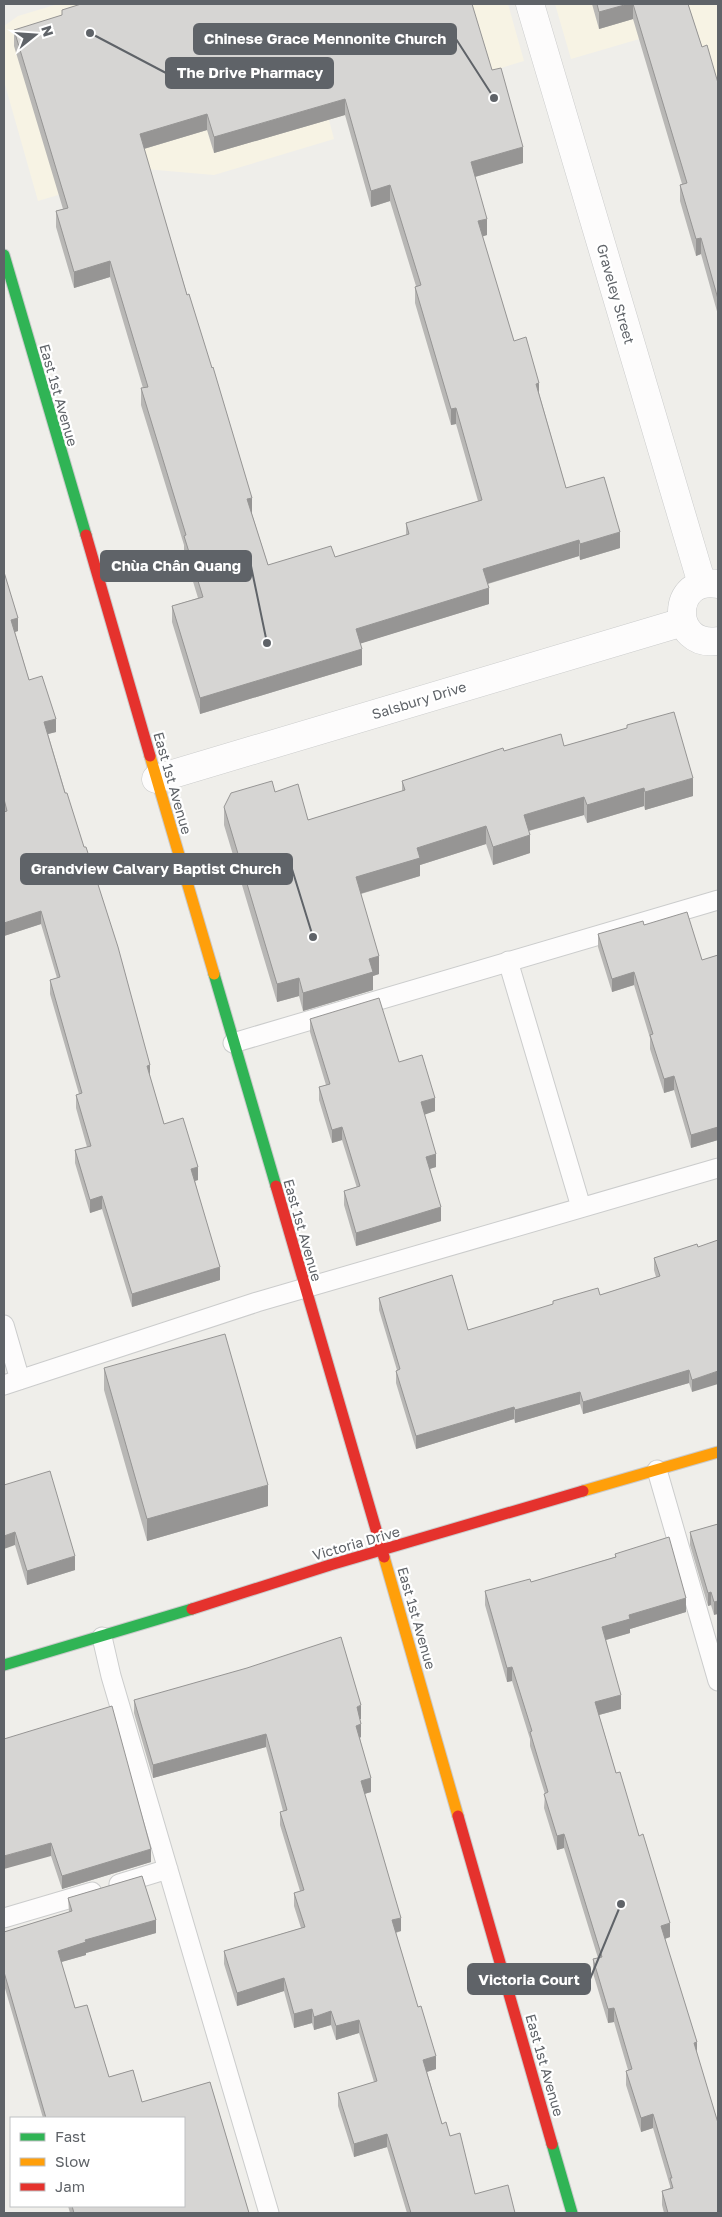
<svg xmlns="http://www.w3.org/2000/svg" width="722" height="2217" font-family="'Golos Text',sans-serif">
<style>
.commercial{fill:#f7f3e4}
.lines{fill:none;stroke-linecap:round;stroke-linejoin:round}
.lane-casing{stroke:#cbcccc;stroke-width:21}
.street-casing{stroke:#cbcccc;stroke-width:29}
.fast-casing{stroke:#cacacb;stroke-width:13}
.slow-casing{stroke:#cacacb;stroke-width:13}
.jam-casing{stroke:#cacacb;stroke-width:13}
.lane{stroke:#fdfcfc;stroke-width:19}
.street{stroke:#fdfcfc;stroke-width:28}
.fast{stroke:#30b455;stroke-width:11}
.slow{stroke:#ff9f0a;stroke-width:11}
.jam{stroke:#e5322d;stroke-width:11}
.wall{fill:#b8b7b5;fill-rule:evenodd}
.shaded-wall{fill:#969594}
.building{fill:#d6d5d3;stroke:#969594;fill-rule:evenodd}
.labels{text-anchor:middle;dominant-baseline:central;stroke-width:4.5;stroke-linejoin:round;paint-order:stroke}
.street-label{font-size:14px;fill:#5f6368;stroke:#fff}
.leader{fill:none;stroke:#5f6368;stroke-width:2}
.callout-dot{fill:#5f6368;stroke:#fff;stroke-width:2}
.callout{fill:#5f6368;stroke:#5f6368;stroke-width:2}
.callout-label{font-size:15px;text-anchor:middle;font-weight:bold;fill:#fff}
</style>
<rect width="100%" height="100%" fill="#efeeea"/>
<!-- commercial -->
<path class="commercial" d="M58,4H508L524,61L329,120L334,139L214,175L145,169L38,201L4,81V26L18,16Z
M555,4H718V100L694,23L571,59Z"/>
<g class="lines">
<defs>
<path id="lane" d="M508,961L581,1207
M233,1043L718,900
M4,1325L20,1380
M4,1385L257,1302L718,1168
M657,1470L718,1681
M102,1637L111,1676L269,2213
M119,1884L168,1869
M4,1918L92,1892"/>
<path id="street" d="M530,4L702,584
M718,584C671,575 669,648 718,641
M156,779L683,622"/>
<path id="fast" d="M4,255L86,535
M214,974L276,1186
M4,1665L192,1609
M552,2144L572,2213"/>
<path id="slow" d="M150,756L214,974
M583,1491L718,1452
M384,1557L458,1816"/>
<path id="jam" d="M86,535L150,756
M276,1186L384,1557
M192,1609L330,1565L583,1491
M458,1816L552,2144"/>
</defs>
<!-- lane casing -->
<use href="#lane" class="lane-casing"/>
<!-- street casing -->
<use href="#street" class="street-casing"/>
<!-- fast casing -->
<use href="#fast" class="fast-casing"/>
<!-- slow casing -->
<use href="#slow" class="slow-casing"/>
<!-- jam casing -->
<use href="#jam" class="jam-casing"/>
<!-- lane -->
<use href="#lane" class="lane"/>
<!-- street -->
<use href="#street" class="street"/>
<!-- fast -->
<use href="#fast" class="fast"/>
<!-- slow -->
<use href="#slow" class="slow"/>
<!-- jam -->
<use href="#jam" class="jam"/>
</g>
<!-- wall -->
<path class="wall" d="M592,4H688L702,47L718,83V315L701,254L696,256L680,201V185L682,184L633,19L599,29Z
M14,30L492,70L523,163L475,177L487,235L482,236L514,341L539,393L566,488L620,548L580,560L579,556L488,584L489,604L361,643L362,665L200,714L172,622V606L198,598L184,552V545L141,405V388H143L110,277L74,288L56,227V211L63,209L14,46ZM345,115L371,207L390,201L416,286L415,287V303L451,425L456,424L478,501L406,523V535L335,557L268,565L252,514L144,149L207,130L214,153Z
M4,572L18,631L15,632L29,680L56,732L48,734L164,1124L198,1180L195,1181L220,1280L132,1307L102,1209L90,1213L75,1163V1150L87,1147L76,1108V1095L79,1094L50,994V980L57,978L41,924L4,936Z
M627,725L693,796L645,810L644,806L587,823L584,815L529,831L530,853L493,865L486,844L420,865V876L361,894L379,974L373,976V990L303,1011L299,996L277,1002L224,825V807L275,792L308,820L402,791V781L504,751L564,746L627,728Z
M644,925L702,960L718,955V1140L691,1148L674,1090L664,1093L650,1049V1038L634,985L612,992L598,947V934Z
M310,1019L399,1062L435,1111L424,1114L436,1167L430,1169L441,1221L356,1246L344,1205V1191L357,1188L342,1140L332,1143L319,1100V1087L326,1085L310,1032Z
M697,1244L692,1392L689,1383L583,1414L580,1404L515,1423L514,1419L416,1449L396,1383V1371L397,1370L379,1310V1298L468,1330L553,1305V1301L600,1295L656,1277L654,1270V1258Z
M104,1368L268,1506L147,1541L104,1390Z
M4,1485L75,1570L27,1585L15,1545Z
M718,1524L714,1615L711,1605L708,1606L690,1545V1532Z
M615,1554L686,1612L630,1629V1633L606,1640L621,1709L599,1715L616,1773L639,1836L670,1937L665,1939L697,2055L718,2213H664L662,2205V2191L670,2188V2186L653,2128L641,2132L626,2085V2071L628,2070L614,2022L608,2023L593,1973V1959L598,1958L564,1848L557,1850L544,1808L545,1794L530,1746V1739L512,1681L507,1682L485,1605V1591L531,1582L615,1557Z
M134,1700L361,1719H360L361,1737L360,1738L371,1792L364,1794L401,1931L396,1933L436,2069L427,2072L442,2124L450,2136L475,2194L515,2213H407L387,2147L354,2157L338,2106V2093L374,2082L359,2033L336,2040L331,2025L314,2030L312,2023L294,2028L284,1991L237,2006L224,1964V1951L301,1928L294,1906V1893L300,1891L280,1825V1812L283,1811L266,1747L153,1778L134,1713Z
M4,1739L151,1862L62,1889L51,1856Z
M142,1876L156,1920V1933L86,1953V1955L61,1962L75,2008L87,2005L109,2077L133,2070L142,2102L210,2082L249,2213H70L68,2206H184V2118H43L4,1985V1932L69,1912L68,1898Z"/>
<!-- shaded-wall -->
<path class="shaded-wall" d="M628,4H633V19L599,29V12Z
M345,99V115L214,153V137Z
M207,114V130L140,150V134Z
M523,147V163L471,178V162Z
M390,185V201L371,207V191Z
M487,219V235L478,238V221Z
M701,238V254L696,256V239Z
M110,261V277L74,288V272Z
M539,383V399L536,384Z
M456,408V424L451,425V409Z
M252,498V514L247,515V499Z
M620,532V548L580,560V544Z
M579,540V556L483,585V569Z
M489,588V604L356,645V629Z
M18,618V631L11,633V620Z
M362,649V665L200,714V698Z
M56,719V732L44,735V722Z
M693,778V796L645,810V792Z
M644,788V806L587,823V805Z
M584,797V815L524,832V815Z
M486,826V844L420,865V876L356,895V877L417,848Z
M530,835V853L493,865V847Z
M41,911V924L4,936V923Z
M379,956V974L373,976V990L303,1011V993L369,959Z
M634,972V985L612,992V979Z
M299,978V996L277,1002V984Z
M150,1065V1078L147,1066Z
M674,1076V1090L664,1093V1079Z
M435,1098V1111L421,1116V1102Z
M342,1127V1140L332,1143V1130Z
M718,1127V1140L691,1148V1135Z
M436,1154V1167L426,1170V1157Z
M198,1167V1180L191,1182V1169Z
M102,1196V1209L90,1213V1200Z
M441,1207V1221L356,1246V1233Z
M220,1267V1280L132,1307V1294Z
M689,1370V1383L583,1414V1402Z
M718,1371V1384L692,1392V1380Z
M580,1392V1404L515,1423V1410Z
M514,1407V1419L416,1449V1436Z
M268,1485V1506L147,1541V1519Z
M15,1532V1545L4,1549V1536Z
M75,1556V1570L27,1585V1571Z
M711,1592V1605L708,1606V1593Z
M686,1598V1612L630,1629V1633L602,1641V1627L629,1615Z
M718,1601V1614L714,1615V1602Z
M512,1667V1681L507,1682V1668Z
M621,1695V1709L595,1716V1702Z
M361,1705V1719L357,1720V1707Z
M361,1724V1737L356,1739V1726Z
M266,1734V1747L153,1778V1765Z
M371,1778V1792L361,1795V1781Z
M564,1834V1848L557,1850V1836Z
M51,1843V1856L4,1869V1856Z
M151,1849V1862L62,1889V1876Z
M401,1918V1931L392,1933V1920Z
M156,1920V1933L86,1953V1955L58,1963V1951L85,1940Z
M670,1923V1937L661,1940V1926Z
M284,1978V1991L237,2006V1993Z
M614,2008V2022L608,2023V2009Z
M312,2009V2023L294,2028V2014Z
M331,2011V2025L314,2030V2017Z
M359,2020V2033L336,2040V2026Z
M697,2042V2056L694,2043Z
M436,2056V2069L423,2073V2060Z
M653,2114V2128L641,2132V2118Z
M387,2134V2147L354,2157V2144Z"/>
<!-- building -->
<path class="building" d="M81,4H472L492,70L501,68L523,147L471,162L487,219L478,221L514,341L526,337L539,383L536,384L566,488L604,477L620,532L580,544L579,540L483,569L489,588L356,629L362,649L200,698L172,606L203,597L184,536L186,535L141,388L148,387L110,261L74,272L56,211L68,208L14,30L62,15V10ZM345,99L371,191L390,185L421,285L415,287L451,409L456,408L482,500L406,523L409,534L335,557L331,546L268,565L247,499L252,498L213,367L212,368L189,294L187,295L140,134L207,114L214,137Z
M597,4H628L599,12Z
M633,4H688L702,47L707,45L718,83V299L701,238L696,239L680,185L687,183Z
M4,572L18,618L11,620L29,680L42,676L56,719L44,722L65,793H67L84,847H86L118,947L150,1065L147,1066L164,1124L183,1118L198,1167L191,1169L220,1267L132,1294L102,1196L90,1200L75,1150L91,1146L76,1095L82,1093L50,980L60,977L41,911L4,923V812L7,811L4,799Z
M674,712L693,778L645,792L644,788L587,805L584,797L524,815L530,835L493,847L486,826L417,848L420,858L356,877L379,956L369,959L373,972L303,993L299,978L277,984L224,807L231,793L272,781L275,792L298,784L308,820L405,790L402,781L503,748L504,751L561,734L564,746L627,728V725Z
M687,912L702,960L718,955V1127L691,1135L674,1076L664,1079L650,1035L653,1034L634,972L612,979L598,934L643,921L644,925Z
M379,998L399,1062L422,1055L435,1098L421,1102L436,1154L426,1157L441,1207L356,1233L344,1191L360,1186L342,1127L332,1130L319,1087L330,1084L310,1019Z
M718,1240V1371L692,1380L689,1370L583,1402L580,1392L515,1410L514,1407L416,1436L396,1371L400,1369L379,1298L452,1275L468,1330L553,1304V1301L598,1288L600,1295L660,1276L654,1258L697,1244L698,1247Z
M225,1334L268,1485L147,1519L104,1368Z
M50,1471L75,1556L27,1571L15,1532L4,1536V1485Z
M718,1524V1601L714,1602L711,1592L708,1593L690,1532Z
M669,1537L686,1598L629,1615L630,1619L602,1627L621,1695L595,1702L616,1773L620,1772L639,1836L643,1834L670,1923L661,1926L697,2042L694,2043L718,2123V2213H668L662,2191L673,2188L670,2178H672L653,2114L641,2118L626,2071L632,2069L614,2008L608,2009L593,1959L602,1957L564,1834L557,1836L544,1794L548,1792L530,1732L532,1731L512,1667L507,1668L485,1591L530,1579L531,1582L616,1557L615,1554Z
M341,1637L361,1705L357,1707L361,1724L356,1726L371,1778L361,1781L401,1918L392,1920L418,2007L421,2006L436,2056L423,2060L442,2124L446,2122L450,2136L460,2133L475,2194L508,2185L515,2213H411L387,2134L354,2144L338,2093L377,2081L359,2020L336,2026L331,2011L314,2017L312,2009L294,2014L284,1978L237,1993L224,1951L305,1927L294,1893L304,1890L280,1812L287,1810L266,1734L153,1765L134,1700L247,1668Z
M112,1706L151,1849L62,1876L51,1843L4,1856V1739Z
M142,1876L156,1920L85,1940L86,1942L58,1951L75,2008L87,2005L109,2077L133,2070L142,2102L210,2082L249,2213H74L72,2206H184V2118H46L4,1972V1932L72,1911L68,1898Z"/>
<g class="labels">
<!-- street labels -->
<g class="street-label">
<text transform="translate(616 294) rotate(74)">Graveley Street</text>
<text transform="translate(59 395) rotate(74)">East 1st Avenue</text>
<text transform="translate(419 700) rotate(-17)">Salsbury Drive</text>
<text transform="translate(173 783) rotate(74)">East 1st Avenue</text>
<text transform="translate(303 1230) rotate(74)">East 1st Avenue</text>
<text transform="translate(356 1543) rotate(-16)">Victoria Drive</text>
<text transform="translate(417 1618) rotate(74)">East 1st Avenue</text>
<text transform="translate(545 2065) rotate(74)">East 1st Avenue</text>
</g>
</g>
<!-- callouts -->
<path class="leader" d="M494 98L456 39M90 33L166 73M267 643L251 566M313 937L292 869M621 1904L590 1979"/>
<g class="callout-dot">
<circle cx="494" cy="98" r="5"/>
<circle cx="90" cy="33" r="5"/>
<circle cx="267" cy="643" r="5"/>
<circle cx="313" cy="937" r="5"/>
<circle cx="621" cy="1904" r="5"/>
</g>
<g class="callout">
<rect x="194" y="24" width="262" height="30" rx="5"/>
<rect x="166" y="58" width="167" height="30" rx="5"/>
<rect x="101" y="551" width="150" height="30" rx="5"/>
<rect x="21" y="854" width="271" height="30" rx="5"/>
<rect x="468" y="1964" width="122" height="30" rx="5"/>
</g>
<g class="callout-label">
<text x="325" y="44">Chinese Grace Mennonite Church</text>
<text x="250" y="78">The Drive Pharmacy</text>
<text x="176" y="571">Chùa Chân Quang</text>
<text x="156" y="874">Grandview Calvary Baptist Church</text>
<text x="529" y="1985">Victoria Court</text>
</g>
<!-- border -->
<rect width="722" height="2217" fill="none" stroke="#5f6368" stroke-width="10"/>
<!-- legend -->
<rect x="10" y="2117" width="175" height="90" fill="#ffffff" stroke="#bfc1c3"/>
<rect x="20" y="2133" width="25" height="8" fill="#30b455" stroke="#bfc1c3"/>
<text x="55" y="2142" font-size="15" fill="#5f6368">Fast</text>
<rect x="20" y="2158" width="25" height="8" fill="#ff9f0a" stroke="#bfc1c3"/>
<text x="55" y="2167" font-size="15" fill="#5f6368">Slow</text>
<rect x="20" y="2183" width="25" height="8" fill="#e5322d" stroke="#bfc1c3"/>
<text x="55" y="2192" font-size="15" fill="#5f6368">Jam</text>
<!-- north arrow -->
<g transform="translate(35 35) rotate(73)" stroke="#ffffff" stroke-width="4" paint-order="stroke">
<path d="M0-4L9 19L0 12L-9 19Z" fill="#5f6368"/>
<text y="-8" font-size="14" font-weight="bold" text-anchor="middle" fill="#5f6368">N</text>
</g>
</svg>
